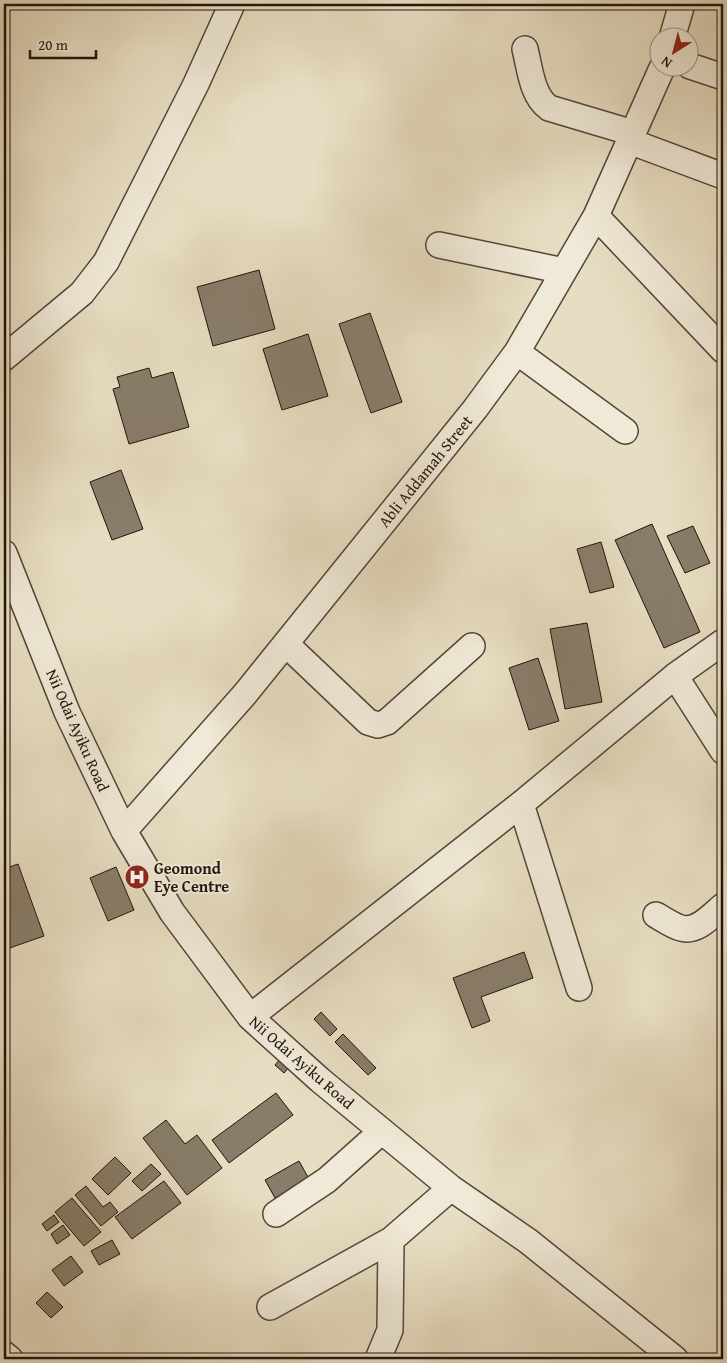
<svg xmlns="http://www.w3.org/2000/svg" width="727" height="1363" font-family="'Gentium Book Plus',serif">
<style>
.building{fill:#887d6a;stroke:#21140b}
.lines{fill:none;stroke-linecap:round;stroke-linejoin:round}
.minor-casing{stroke:#524639;stroke-width:28}
.minor{stroke:#efe9d7;stroke-width:25}
.labels{text-anchor:middle;dominant-baseline:central;stroke-width:4;stroke-linejoin:round;paint-order:stroke}
.street-label{font-size:16px;fill:#21140b;stroke:#efe9d7}
.poi-label{font-size:16px;font-weight:bold;fill:#21140b;stroke:#efe9d7;text-anchor:start}
</style>
<rect width="100%" height="100%" fill="#e7ddc2"/>
<filter id="stains"><feTurbulence type="fractalNoise" baseFrequency=".004" numOctaves="4"/><feColorMatrix values="0 0 0 0 .2 0 0 0 0 .09 0 0 0 0 .02 0 0 0 .5 -.17"/></filter>
<radialGradient id="worn" r=".72"><stop offset=".6" stop-color="#630" stop-opacity="0"/><stop offset="1" stop-color="#630" stop-opacity=".3"/></radialGradient>
<!-- building -->
<path class="building" d="M259,270L275,329L213,346L197,287Z
M370,313L402,402L371,413L339,324Z
M308,334L328,396L282,410L263,349Z
M149,368L152,378L173,372L189,427L129,444L113,389L120,387L117,377Z
M121,470L143,529L112,540L90,482Z
M652,524L700,632L664,648L615,540Z
M693,526L710,563L685,573L667,536Z
M601,542L614,587L590,593L577,549Z
M587,623L602,702L565,709L550,629Z
M538,658L559,721L529,730L509,668Z
M18,864L44,936L4,950V869Z
M116,867L134,910L108,921L90,878Z
M524,952L533,978L481,997L490,1021L472,1028L453,978Z
M321,1012L337,1029L330,1036L314,1019Z
M343,1034L376,1068L368,1075L335,1042Z
M281,1058L290,1066L284,1073L275,1065Z
M276,1093L293,1115L229,1163L212,1140Z
M166,1120L185,1144L197,1135L222,1168L187,1195L143,1138Z
M115,1157L131,1173L108,1195L92,1179Z
M299,1161L309,1179L275,1198L265,1180Z
M151,1164L161,1174L142,1191L132,1181Z
M164,1181L181,1203L132,1239L115,1217Z
M86,1186L103,1207L110,1202L118,1212L101,1226L75,1195Z
M72,1198L101,1232L84,1246L55,1212Z
M54,1215L59,1222L47,1231L42,1224Z
M63,1225L70,1235L57,1244L51,1234Z
M112,1240L120,1254L99,1265L91,1251Z
M71,1256L83,1272L64,1286L52,1270Z
M47,1292L63,1307L51,1318L36,1303Z"/>
<g class="lines">
<defs>
<path id="minor" d="M672,38L682,4
M525,49C530,69 532,96 549,108L633,133
M690,66L723,77
M629,141L723,176
M596,216L723,350
M439,245L564,271
M517,352L625,431
M4,358L82,293L106,262L196,84L232,4
M4,553L67,712L124,831L172,912L250,1017L320,1080L451,1188L528,1241L675,1359
M286,644L368,722L378,725L387,722L472,646
M675,676L723,751
M521,804L579,988
M124,831L245,694L475,409L517,352L596,216L662,68
M656,915C663,919 673,926 681,928C697,933 712,915 723,906
M250,1017L521,804L675,676L723,642
M276,1214L327,1180L382,1131
M270,1307L391,1240L451,1188
M4,1354L10,1359
M378,1359L390,1330L391,1240"/>
</defs>
<!-- minor casing -->
<use href="#minor" class="minor-casing"/>
<!-- minor -->
<use href="#minor" class="minor"/>
</g>
<!-- icons -->
<defs>
<symbol id="hospital-disc" viewBox="-11 -11 22 22"><circle r="9.5" fill="#8f2418" stroke="#efe9d7"/><path d="M-5-5h3v3.5h4V-5h3V5h-3V1.5h-4V5h-3Z" fill="#fff"/></symbol>
</defs>
<g fill-rule="evenodd">
<use href="#hospital-disc" x="123" y="863" width="28" height="28"/>
</g>
<g class="labels">
<!-- street labels -->
<g class="street-label">
<text transform="translate(425 471) rotate(-51)">Abli Addamah Street</text>
<text transform="translate(78 730) rotate(66)">Nii Odai Ayiku Road</text>
<text transform="translate(302 1062) rotate(41)">Nii Odai Ayiku Road</text>
</g>
<!-- poi labels -->
<g class="poi-label">
<text x="154" y="868">Geomond<tspan x="154" dy="18">Eye Centre</tspan></text>
</g>
</g>
<!-- margin -->
<rect width="727" height="1363" fill="none" stroke="#e7ddc2" stroke-width="20"/>
<rect x="5" y="5" width="717" height="1353" fill="none" stroke="#21140b" stroke-width="2.5"/>
<rect x="10" y="10" width="707" height="1343" fill="none" stroke="#21140b"/>
<!-- north arrow -->
<g transform="translate(674 52) rotate(216)"><circle r="24" fill="#efe9d7" stroke="#9d9485"/>
<path d="M0-4L9 19L0 12L-9 19Z" fill="#8f2418"/>
<text y="-8" font-size="14" font-weight="bold" text-anchor="middle" fill="#21140b">N</text>
</g>
<!-- scale -->
<path d="M30 50v8h66v-8" fill="none" stroke="#21140b" stroke-width="2.5"/>
<text x="38" y="50" font-size="15" fill="#21140b" stroke="#efe9d7" stroke-width="4" paint-order="stroke">20 m</text>
<rect width="100%" height="100%" filter="url(#stains)"/>
<rect width="100%" height="100%" fill="url(#worn)"/>
</svg>
